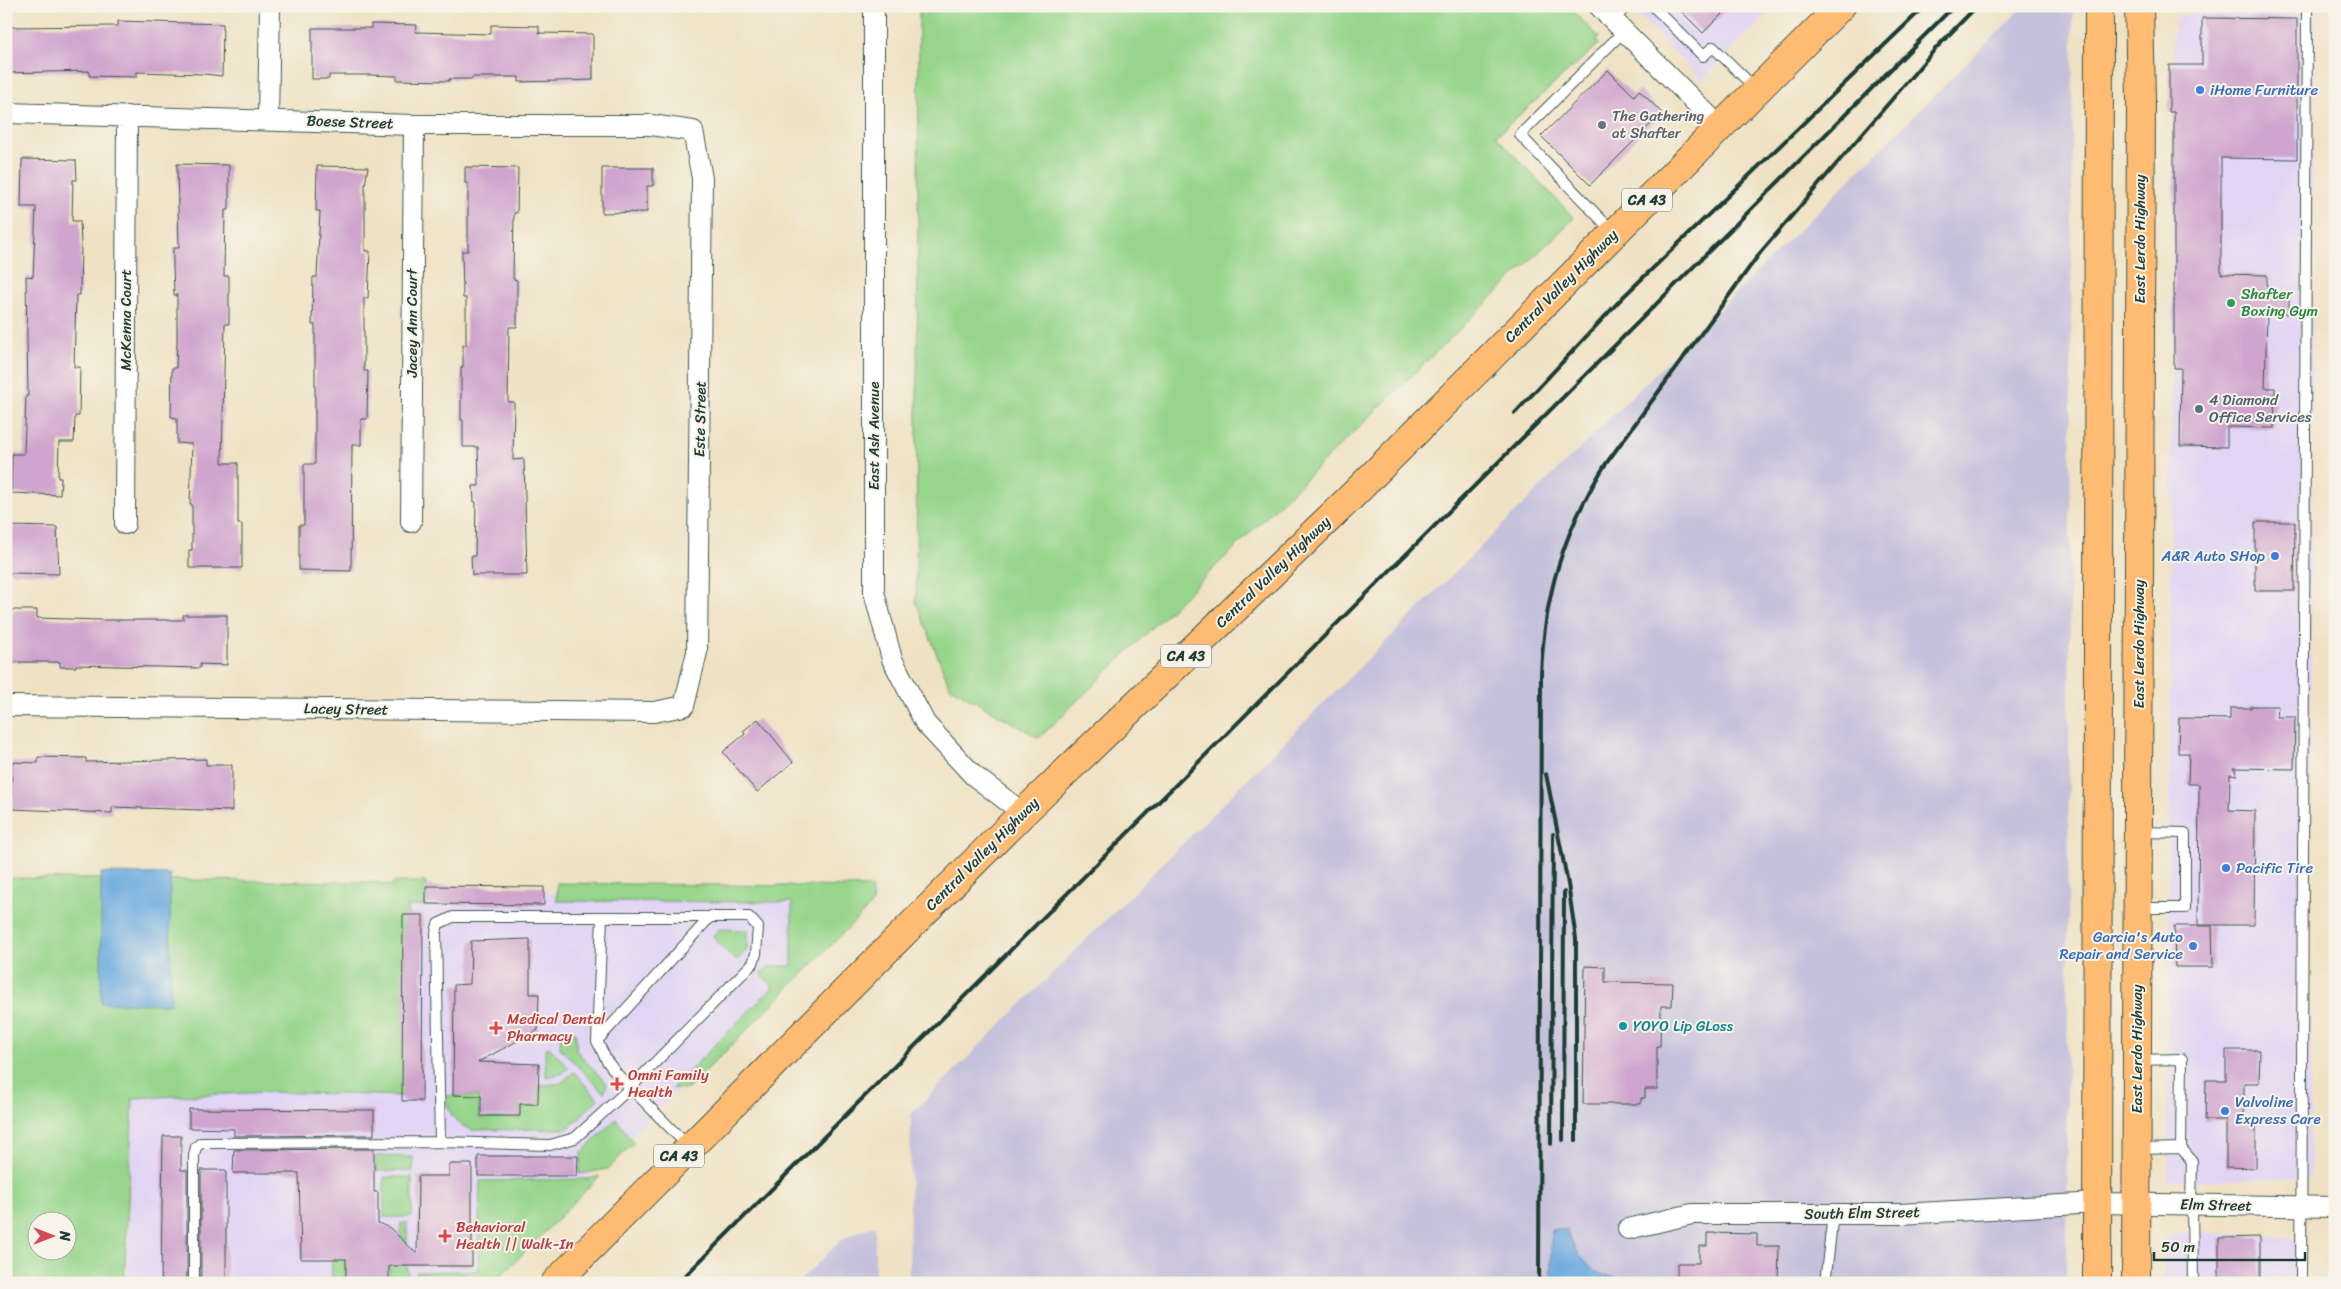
<svg xmlns="http://www.w3.org/2000/svg" width="2341" height="1289" font-family="Sriracha,sans-serif">
<style>
.built{fill:#e1d4f4}
.industrial{fill:#c5c0db}
.green{fill:#96d58b;stroke:#5a8960;fill-rule:evenodd}
.water{fill:#6dabdf;stroke:#46748a}
.building{fill:#cfa4ce}
.lines{fill:none;stroke-linecap:round;stroke-linejoin:round}
.service-casing{stroke:#3e564a;stroke-width:12}
.minor-casing{stroke:#3e564a;stroke-width:22}
.primary-casing{stroke:#3e564a;stroke-width:30}
.service{stroke:#fff;stroke-width:10}
.minor{stroke:#fff;stroke-width:20}
.primary{stroke:#ffbb71;stroke-width:28}
.rail{stroke:#1f3d34;stroke-width:4}
.shop-dot{fill:#3f7fe0;stroke:#f7f3e8;stroke-width:2}
.worship-dot{fill:#6b7280;stroke:#f7f3e8;stroke-width:2}
.leisure-dot{fill:#2e9e5b;stroke:#f7f3e8;stroke-width:2}
.service-dot{fill:#5c6f8a;stroke:#f7f3e8;stroke-width:2}
.culture-dot{fill:#0f9aa8;stroke:#f7f3e8;stroke-width:2}
.health-dot{fill:#e0444e;stroke:#f7f3e8;stroke-width:2}
.labels{text-anchor:middle;dominant-baseline:central;stroke-width:4;stroke-linejoin:round;paint-order:stroke}
.shield{fill:#f7f3e8;stroke:#60746a;stroke-width:1}
.shield-label{font-size:14px;font-weight:bold;fill:#1f3d34}
.shop-label{font-size:15px;fill:#366cbe;stroke:#f7f3e8;text-anchor:start}
.worship-label{font-size:15px;fill:#5b616d;stroke:#f7f3e8;text-anchor:start}
.street-label{font-size:15px;fill:#1f3d34;stroke:#f7f3e8}
.leisure-label{font-size:15px;fill:#27864d;stroke:#f7f3e8;text-anchor:start}
.service-label{font-size:15px;fill:#4e5e75;stroke:#f7f3e8;text-anchor:start}
.health-label{font-size:15px;fill:#be3a42;stroke:#f7f3e8;text-anchor:start}
.culture-label{font-size:15px;fill:#0d838f;stroke:#f7f3e8;text-anchor:start}
</style>
<rect width="100%" height="100%" fill="#f7f3e8"/>
<filter id="ink" filterUnits="userSpaceOnUse"><feTurbulence type="fractalNoise" baseFrequency=".02" numOctaves="2"/><feDisplacementMap in="SourceGraphic" scale="10" xChannelSelector="R" yChannelSelector="G"/><feConvolveMatrix kernelMatrix="1 2 1 2 8 2 1 2 1" color-interpolation-filters="sRGB"/></filter>
<filter id="wash" filterUnits="userSpaceOnUse"><feTurbulence type="fractalNoise" baseFrequency=".0096" numOctaves="4" result="noise"/><feDisplacementMap in="SourceGraphic" scale="20" xChannelSelector="R" yChannelSelector="G"/><feGaussianBlur stdDeviation="1.12" result="paint"/><feColorMatrix in="noise" values="0 0 0 0 0 0 0 0 0 0 0 0 0 0 0 0 0 1.4 0 .05"/><feComposite in="paint" operator="in"/></filter>
<g filter="url(#wash)">
<rect width="100%" height="100%" fill="#efe2c4"/>
<!-- built -->
<path class="built" d="M1630,6H1775L1702,80Z
M2192,14L2315,15L2312,158L2310,1178L2167,1181L2174,23L2178,18Z
M408,891L877,895L480,1283H126L133,1098L270,1092Z
M2192,1231L2301,1239V1283H2164V1239Z"/>
<!-- industrial -->
<path class="industrial" d="M2024,6H2073L2066,1283H909L911,1114Z
M875,1225V1283H798L842,1239Z"/>
<!-- green -->
<path class="green" d="M919,6H1568L1599,37L1596,41L1599,44L1496,136L1574,218L1039,738L950,687L916,602Z
M6,878L376,882L392,886L393,882H426L427,903L424,906H408V1096L270,1092L133,1098L124,1283H6ZM38,1222H68V1252H38Z
M557,883L871,887L873,903L688,1089L672,1088L773,987L762,975C765,963 781,967 792,966V902L557,901Z
M719,929L747,930V950L738,959H734L714,938L713,935Z
M561,1032H576V1050L607,1084L604,1093L560,1048Z
M549,1047L569,1068L560,1074L546,1077L545,1049Z
M574,1072L598,1099L571,1126L564,1129L471,1130C455,1123 448,1114 446,1096H479V1118H521V1106H539L540,1086L561,1083Z
M616,1119L634,1143L608,1169L579,1174L582,1152Z
M376,1156L413,1157V1171H376Z
M600,1176L494,1283H424L416,1272L478,1271L480,1181L588,1179Z
M384,1177H412V1217H384Z
M401,1223H407V1272L415,1283H389V1253L401,1252Z
M332,1252H345V1283H332Z"/>
<!-- water -->
<path class="water" d="M101,873L170,874L171,1004L101,1003Z
M1551,1230H1568C1570,1246 1588,1269 1603,1275C1610,1278 1620,1278 1627,1280V1283H1551Z"/>
<g id="blocks">
<!-- building -->
<path class="building" d="M1676,6H1730L1703,33Z
M2202,18L2297,19V159L2221,158V274L2267,275V294H2289V314H2267L2265,388H2275L2274,428L2227,427V447L2180,446L2181,368H2174V112H2169V65H2202Z
M118,21L223,24L222,76L204,74L137,72V77L89,76V71L6,73V27L118,26Z
M371,24L417,25L416,32L491,34V25L539,26V33L593,34V80L519,82V77H472V79H449V81L397,80V76L371,75H329V79H312V28H371Z
M1608,70L1634,96L1639,90L1662,113L1590,185L1541,136Z
M22,159L76,160L77,180H73L72,221H80L81,245L80,295H76L74,367H80L79,416H75L74,442H59L58,478H61L60,495L11,493L12,454H24L26,396H28L26,276L33,277L36,207H21Z
M177,164L229,165V210H225L224,276H229V324H225L222,463H238V524H242V568H189V550H192V504H190L192,444L177,443V418L171,417L172,368H176L177,342V295H174L173,265V248H179Z
M317,166L368,167L365,185V251H370L368,298H364V371H368L367,419H361V445H352L351,571L299,570V525H304V464H315V325H312L313,277H317L320,211H316Z
M465,167L518,168L517,213H514L513,279L517,280V327H509L508,402H514L513,460L524,459L527,575H472L471,556H475L476,502H474L473,486H479L478,447H463V420H461V367H463V345H466V298H463L462,251H468V183H465Z
M602,168H653V186H647V212L602,213Z
M2255,522H2295L2294,591H2255Z
M6,526L57,527L59,574L6,573Z
M6,610H37V618L101,620H183V615H227V665L200,664V668L76,665V667H60V662H6Z
M2251,706H2278L2277,717H2295L2294,769L2234,768L2237,775L2230,774L2229,810L2255,811L2254,925H2198L2199,784H2188L2189,753H2178L2179,718L2230,719V708H2251Z
M758,719L793,762L757,792L723,752L745,734L743,731Z
M38,757L86,758V762L206,759V765H232V811L112,807V813L11,809L12,762L38,763Z
M426,886L544,887V905L426,904Z
M403,915H423L422,1101H402Z
M2174,926H2212L2213,967H2175Z
M530,939V994H539L538,1030L478,1062L539,1064L538,1104H520V1116H481V1096L453,1095L454,985L470,984L471,941Z
M1585,966L1605,967V982L1673,983L1672,1006H1661L1660,1046H1657V1089H1645V1098H1641V1104H1583Z
M2226,1050H2260L2259,1083H2244V1121H2256V1168L2226,1167V1120H2205L2206,1080H2226Z
M189,1109L374,1110V1135L234,1136V1129L189,1128Z
M163,1136H181V1170H187V1283H161Z
M374,1149V1192H378V1223L390,1228L417,1254L418,1176H449V1164H472V1266H389V1283H346V1259H301L299,1173H233L234,1150Z
M478,1156H578L577,1176H478Z
M201,1170H226V1283H201Z
M1707,1233L1757,1234V1246H1779L1778,1283H1677V1263H1699V1246H1707Z
M2260,1237V1279L2219,1281V1238Z"/>
</g>
</g>
<g filter="url(#ink)">
<use href="#blocks" fill-opacity="0" stroke="#3e564a" stroke-width="1"/>
<g class="lines">
<defs>
<path id="service" d="M1653,6L1703,56L1713,47L1756,89
M1613,20L1627,6
M1613,232L1520,135L1624,31
M2139,908H2185V833L2139,832
M597,1041L711,916
M2137,1060L2182,1059L2181,1148L2138,1149
M440,1142L550,1145L575,1138L630,1088L753,963L756,954L758,927L749,917H602
M2181,1148L2192,1161L2191,1205
M2192,1205L2193,1283
M194,1283V1155L196,1147L201,1143L440,1142L436,933L438,924L453,917H602L597,1041L607,1061L617,1074L689,1147
M1825,1283L1833,1214
M2301,1283L2307,6"/>
<path id="minor" d="M874,6V592L892,659L925,723L973,775L1023,813
M1599,6L1720,127
M6,113L414,125H651L693,131L702,178L697,652L684,706L654,712L6,706
M268,119L270,6
M411,522L414,125
M125,524L127,116
M1628,1229L1692,1214H1900L2097,1203L2335,1207"/>
<path id="primary" d="M555,1283L1023,813L1349,499L1841,6
M2097,1283L2099,6
M2136,1283L2141,98L2139,6"/>
</defs>
<!-- service casing -->
<use href="#service" class="service-casing"/>
<!-- minor casing -->
<use href="#minor" class="minor-casing"/>
<!-- primary casing -->
<use href="#primary" class="primary-casing"/>
<!-- service -->
<use href="#service" class="service"/>
<!-- minor -->
<use href="#minor" class="minor"/>
<!-- primary -->
<use href="#primary" class="primary"/>
<!-- rail -->
<path class="rail" d="M1515,413L1623,297L1925,6
M1546,774L1568,884L1576,939V1141
M1563,1140L1564,892
M1551,1144L1553,834
M678,1283L1954,6
M1539,1283L1541,675C1544,596 1563,532 1605,465L1760,253L1936,48L1977,6"/>
</g>
</g>
<!-- markers -->
<g class="shop-dot">
<circle cx="2200" cy="90" r="5"/>
<circle cx="2275" cy="556" r="5"/>
<circle cx="2226" cy="868" r="5"/>
<circle cx="2193" cy="946" r="5"/>
<circle cx="2225" cy="1111" r="5"/>
</g>
<circle class="worship-dot" cx="1602" cy="125" r="5"/>
<circle class="leisure-dot" cx="2231" cy="303" r="5"/>
<circle class="service-dot" cx="2199" cy="409" r="5"/>
<circle class="culture-dot" cx="1623" cy="1026" r="5"/>
<g class="health-dot">
<path d="M493.5 1020.5h5v5h5v5h-5v5h-5v-5h-5v-5h5z"/>
<path d="M614.5 1076.5h5v5h5v5h-5v5h-5v-5h-5v-5h5z"/>
<path d="M442.5 1228.5h5v5h5v5h-5v5h-5v-5h-5v-5h5z"/>
</g>
<g class="labels">
<!-- shield labels -->
<g class="shield">
<rect x="1622" y="188.5" width="50" height="23" rx="4"/>
<rect x="1161" y="644.5" width="50" height="23" rx="4"/>
<rect x="654" y="1144.5" width="50" height="23" rx="4"/>
</g>
<g class="shield-label">
<text x="1647" y="200">CA 43</text>
<text x="1186" y="656">CA 43</text>
<text x="679" y="1156">CA 43</text>
</g>
<!-- shop labels -->
<g class="shop-label">
<text x="2210" y="90">iHome Furniture</text>
<text x="2265" y="556" text-anchor="end">A&amp;R Auto SHop</text>
<text x="2236" y="868">Pacific Tire</text>
<text x="2183" y="937" text-anchor="end">Garcia's Auto<tspan x="2183" dy="17">Repair and Service</tspan></text>
<text x="2235" y="1102">Valvoline<tspan x="2235" dy="17">Express Care</tspan></text>
</g>
<!-- worship labels -->
<g class="worship-label">
<text x="1612" y="116">The Gathering<tspan x="1612" dy="17">at Shafter</tspan></text>
</g>
<!-- street labels -->
<g class="street-label">
<text transform="translate(350 122) rotate(2)">Boese Street</text>
<text transform="translate(2140 239) rotate(-90)">East Lerdo Highway</text>
<text transform="translate(1561 286) rotate(-45)">Central Valley Highway</text>
<text transform="translate(126 320) rotate(-90)">McKenna Court</text>
<text transform="translate(412 323) rotate(-90)">Jacey Ann Court</text>
<text transform="translate(700 419) rotate(-89)">Este Street</text>
<text transform="translate(874 436) rotate(-90)">East Ash Avenue</text>
<text transform="translate(1273 572) rotate(-44)">Central Valley Highway</text>
<text transform="translate(2139 644) rotate(-90)">East Lerdo Highway</text>
<text transform="translate(346 709) rotate(1)">Lacey Street</text>
<text transform="translate(982 854) rotate(-45)">Central Valley Highway</text>
<text transform="translate(2137 1049) rotate(-90)">East Lerdo Highway</text>
<text transform="translate(2216 1205) rotate(1)">Elm Street</text>
<text transform="translate(1862 1213) rotate(-1)">South Elm Street</text>
</g>
<!-- leisure labels -->
<g class="leisure-label">
<text x="2241" y="294">Shafter<tspan x="2241" dy="17">Boxing Gym</tspan></text>
</g>
<!-- service labels -->
<g class="service-label">
<text x="2209" y="400">4 Diamond<tspan x="2209" dy="17">Office Services</tspan></text>
</g>
<!-- health labels -->
<g class="health-label">
<text x="507" y="1019">Medical Dental<tspan x="507" dy="17">Pharmacy</tspan></text>
<text x="628" y="1075">Omni Family<tspan x="628" dy="17">Health</tspan></text>
<text x="456" y="1227">Behavioral<tspan x="456" dy="17">Health || Walk-In</tspan></text>
</g>
<!-- culture labels -->
<g class="culture-label">
<text x="1633" y="1026">YOYO Lip GLoss</text>
</g>
</g>
<!-- margin -->
<rect width="2341" height="1289" fill="none" stroke="#f7f3e8" stroke-width="25"/>
<!-- north arrow -->
<g transform="translate(52 1236) rotate(90)"><circle r="24" fill="#f7f3e8" stroke="#a1aaa0"/>
<path d="M0-4L9 19L0 12L-9 19Z" fill="#d1495b"/>
<text y="-8" font-size="14" font-weight="bold" text-anchor="middle" fill="#1f3d34">N</text>
</g>
<!-- scale -->
<path d="M2154 1252v8h151v-8" fill="none" stroke="#1f3d34" stroke-width="2.5"/>
<text x="2161" y="1252" font-size="15" fill="#1f3d34" stroke="#f7f3e8" stroke-width="4" paint-order="stroke">50 m</text>
</svg>
